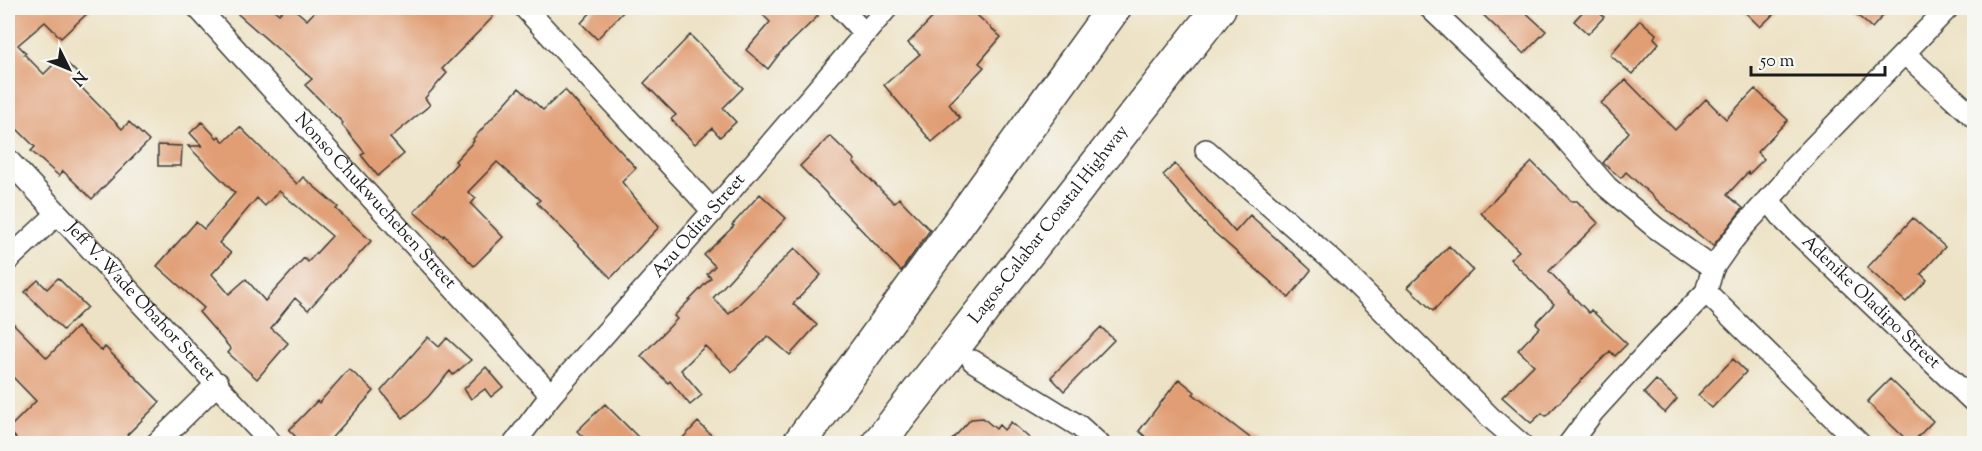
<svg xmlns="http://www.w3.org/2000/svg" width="1982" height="451" font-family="'Sorts Mill Goudy',serif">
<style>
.building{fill:#e19e75;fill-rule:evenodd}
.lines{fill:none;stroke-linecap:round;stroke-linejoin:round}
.street-casing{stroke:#3b3a35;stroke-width:24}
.highway-casing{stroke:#3b3a35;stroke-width:36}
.street{stroke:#fff;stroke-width:21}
.highway{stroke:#fff;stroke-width:33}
.labels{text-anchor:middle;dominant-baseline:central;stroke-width:5;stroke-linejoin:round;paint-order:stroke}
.street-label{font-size:18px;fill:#1c1c1c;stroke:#f6f6f2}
</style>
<rect width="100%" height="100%" fill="#f6f6f2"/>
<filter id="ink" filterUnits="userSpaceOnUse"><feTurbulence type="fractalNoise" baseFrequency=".0167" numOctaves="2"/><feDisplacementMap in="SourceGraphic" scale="12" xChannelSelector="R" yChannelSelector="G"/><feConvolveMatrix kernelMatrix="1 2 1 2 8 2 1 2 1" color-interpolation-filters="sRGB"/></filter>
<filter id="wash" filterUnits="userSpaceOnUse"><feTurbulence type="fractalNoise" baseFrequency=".008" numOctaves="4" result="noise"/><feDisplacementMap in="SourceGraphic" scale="24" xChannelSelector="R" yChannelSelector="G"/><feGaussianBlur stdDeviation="1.35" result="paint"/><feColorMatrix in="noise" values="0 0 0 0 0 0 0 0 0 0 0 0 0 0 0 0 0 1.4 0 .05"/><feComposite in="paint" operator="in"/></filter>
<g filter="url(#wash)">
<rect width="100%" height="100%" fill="#ede2c5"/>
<g id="blocks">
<!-- building -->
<path class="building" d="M16,8H93L61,38L45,22L18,45L26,53L24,54L44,74L61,57L81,77L76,82L122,129L129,122L149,141L92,199L63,171L59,176L31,151L35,147L8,120V15Z
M231,8H272L279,14L285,8H293L307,20L318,8H484L493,17L442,69L447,73L425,98L430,105L390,138L404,154L378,176L361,155L365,153L342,125L343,123L305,85L312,79Z
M595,8H627L597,39L581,23Z
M756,8H810L818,16L780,53L768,69L746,50L770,22Z
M942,8H969L1001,37L979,63L984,67L949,104L960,118L932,142L884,85L920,54L908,43Z
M1476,8H1521L1546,31L1524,54Z
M1586,8H1594L1604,17L1588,34L1574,21Z
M1741,8H1780L1760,27Z
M1849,8H1890L1872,28Z
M1640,20L1656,34L1654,38L1659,43L1632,74L1610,55Z
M690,35L743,88L723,108L736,122L720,137L712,128L695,144L671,119L676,115L644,83Z
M1626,80L1675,130L1706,99L1726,119L1755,89L1788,120L1757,152L1764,159L1749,174L1748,172L1727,195L1743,208L1713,246L1669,211L1626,172L1621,178L1603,163L1629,132L1601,103Z
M519,88L543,110L565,90L636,168L622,182L659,227L611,278L537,203L540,200L497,162L468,192L476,198L471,204L503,237L474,266L444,235L443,237L414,212L457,163L455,161L474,141L473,139Z
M202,122L217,138L219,136L224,142L240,127L297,184L303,177L338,207L336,209L371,241L308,310L295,298L271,328L288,343L257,379L228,353L231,349L199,312L204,308L157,266L196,222L204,229L235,193L188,146H202L190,133ZM279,191L332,236L308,262L304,258L265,301L246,279L229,294L212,274L231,253L219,243L257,198L265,206Z
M830,136L855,160L853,162L894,203L899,198L930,230L901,271L800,166Z
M158,145L182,146L181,166H158Z
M1532,162L1571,201H1577L1598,223L1549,271L1589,313L1591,310L1627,344L1615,356L1610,351L1546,416L1542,413L1531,423L1502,397L1534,365L1518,350L1540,327L1536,323L1554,304L1510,259L1519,251L1481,213Z
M1175,164L1235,232L1250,215L1311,270L1289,298L1208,227L1163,175Z
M760,194L786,218L713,298L729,314L795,248L821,275L793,304L817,325L790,355L768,336L732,372L705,346L681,370L702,395L690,405L670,381L668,383L641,356L677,319L674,316L711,278L707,274L715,266L704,255L734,226L732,225Z
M1913,218L1945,247L1921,274L1927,280L1906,302L1867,268Z
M1449,246L1473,270L1433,311L1408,287Z
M58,278L87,307L63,330L25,292L38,280L47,289Z
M8,318L47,358L77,327L102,351L105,347L160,402L127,435L128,437L121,444H21L8,429L36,401L8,372Z
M1101,327L1114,340L1064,391L1051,377Z
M428,337L439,347L447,338L471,360L453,375L450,371L428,397L403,418L381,391Z
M1733,359L1746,372L1712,408L1698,395Z
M486,367L503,387L491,397L485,389L471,399L464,389Z
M349,369L374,391L326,444H303L289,430L317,401L319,403Z
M1179,379L1195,392L1193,394L1258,444H1154L1139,431Z
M1890,379L1933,421L1911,444L1867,402Z
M1656,380L1677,399L1665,413L1644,393Z
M605,404L645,444H590L577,431Z
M983,418L996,429L999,425L1004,430L1011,422L1036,444H948L971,419Z
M698,422L720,444H677Z"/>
</g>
</g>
<g filter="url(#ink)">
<use href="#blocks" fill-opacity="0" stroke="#3b3a35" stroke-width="1.5"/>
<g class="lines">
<defs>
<g id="street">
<path id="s1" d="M198,8L551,395"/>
<path d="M525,8L713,211"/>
<path d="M841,8L865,34"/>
<path d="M1430,8L1555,127L1607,187L1656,228L1713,268"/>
<path d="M1905,54L1974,117"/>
<path d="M1206,150L1334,262L1491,418L1521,444"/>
<path id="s2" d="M8,160L272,444"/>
<path id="s3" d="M1768,199L1786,222L1974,402"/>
<path d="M8,260L57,214"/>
<path d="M1706,292L1860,444"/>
<path d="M973,361L1079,426L1099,444"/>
<path d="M156,444L218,383"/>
<path id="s4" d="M514,444L551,395L713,211L887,8"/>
<path d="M1569,444L1593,412L1655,344L1706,292L1713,268L1729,245L1745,225L1782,185L1793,168L1948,8"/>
</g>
<g id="highway">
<path d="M799,444L1114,8"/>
<path id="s5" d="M878,444L1219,8"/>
</g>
</defs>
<!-- street casing -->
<use href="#street" class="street-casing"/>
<!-- highway casing -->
<use href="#highway" class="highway-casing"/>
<!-- street -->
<use href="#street" class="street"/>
<!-- highway -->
<use href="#highway" class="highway"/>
</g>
</g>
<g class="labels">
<!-- street labels -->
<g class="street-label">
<text stroke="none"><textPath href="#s1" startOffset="262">Nonso Chukwucheben Street</textPath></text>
<text stroke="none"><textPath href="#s4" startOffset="286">Azu Odita Street</textPath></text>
<text stroke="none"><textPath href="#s5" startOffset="278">Lagos-Calabar Coastal Highway</textPath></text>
<text stroke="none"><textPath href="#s2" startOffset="194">Jeff V. Wade Obahor Street</textPath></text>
<text stroke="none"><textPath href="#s3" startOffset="146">Adenike Oladipo Street</textPath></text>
</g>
</g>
<!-- margin -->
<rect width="1982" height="451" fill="none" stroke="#f6f6f2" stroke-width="30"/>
<!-- north arrow -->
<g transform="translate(69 69) rotate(133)" stroke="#f6f6f2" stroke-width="4.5" paint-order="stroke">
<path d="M0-4.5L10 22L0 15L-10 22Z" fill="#1c1c1c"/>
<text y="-9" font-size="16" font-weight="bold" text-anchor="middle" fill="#1c1c1c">N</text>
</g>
<!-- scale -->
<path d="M1751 66v9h134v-9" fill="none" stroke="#1c1c1c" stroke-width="3"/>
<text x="1760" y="66" font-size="18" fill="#1c1c1c" stroke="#f6f6f2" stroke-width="4.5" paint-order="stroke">50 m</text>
</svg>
